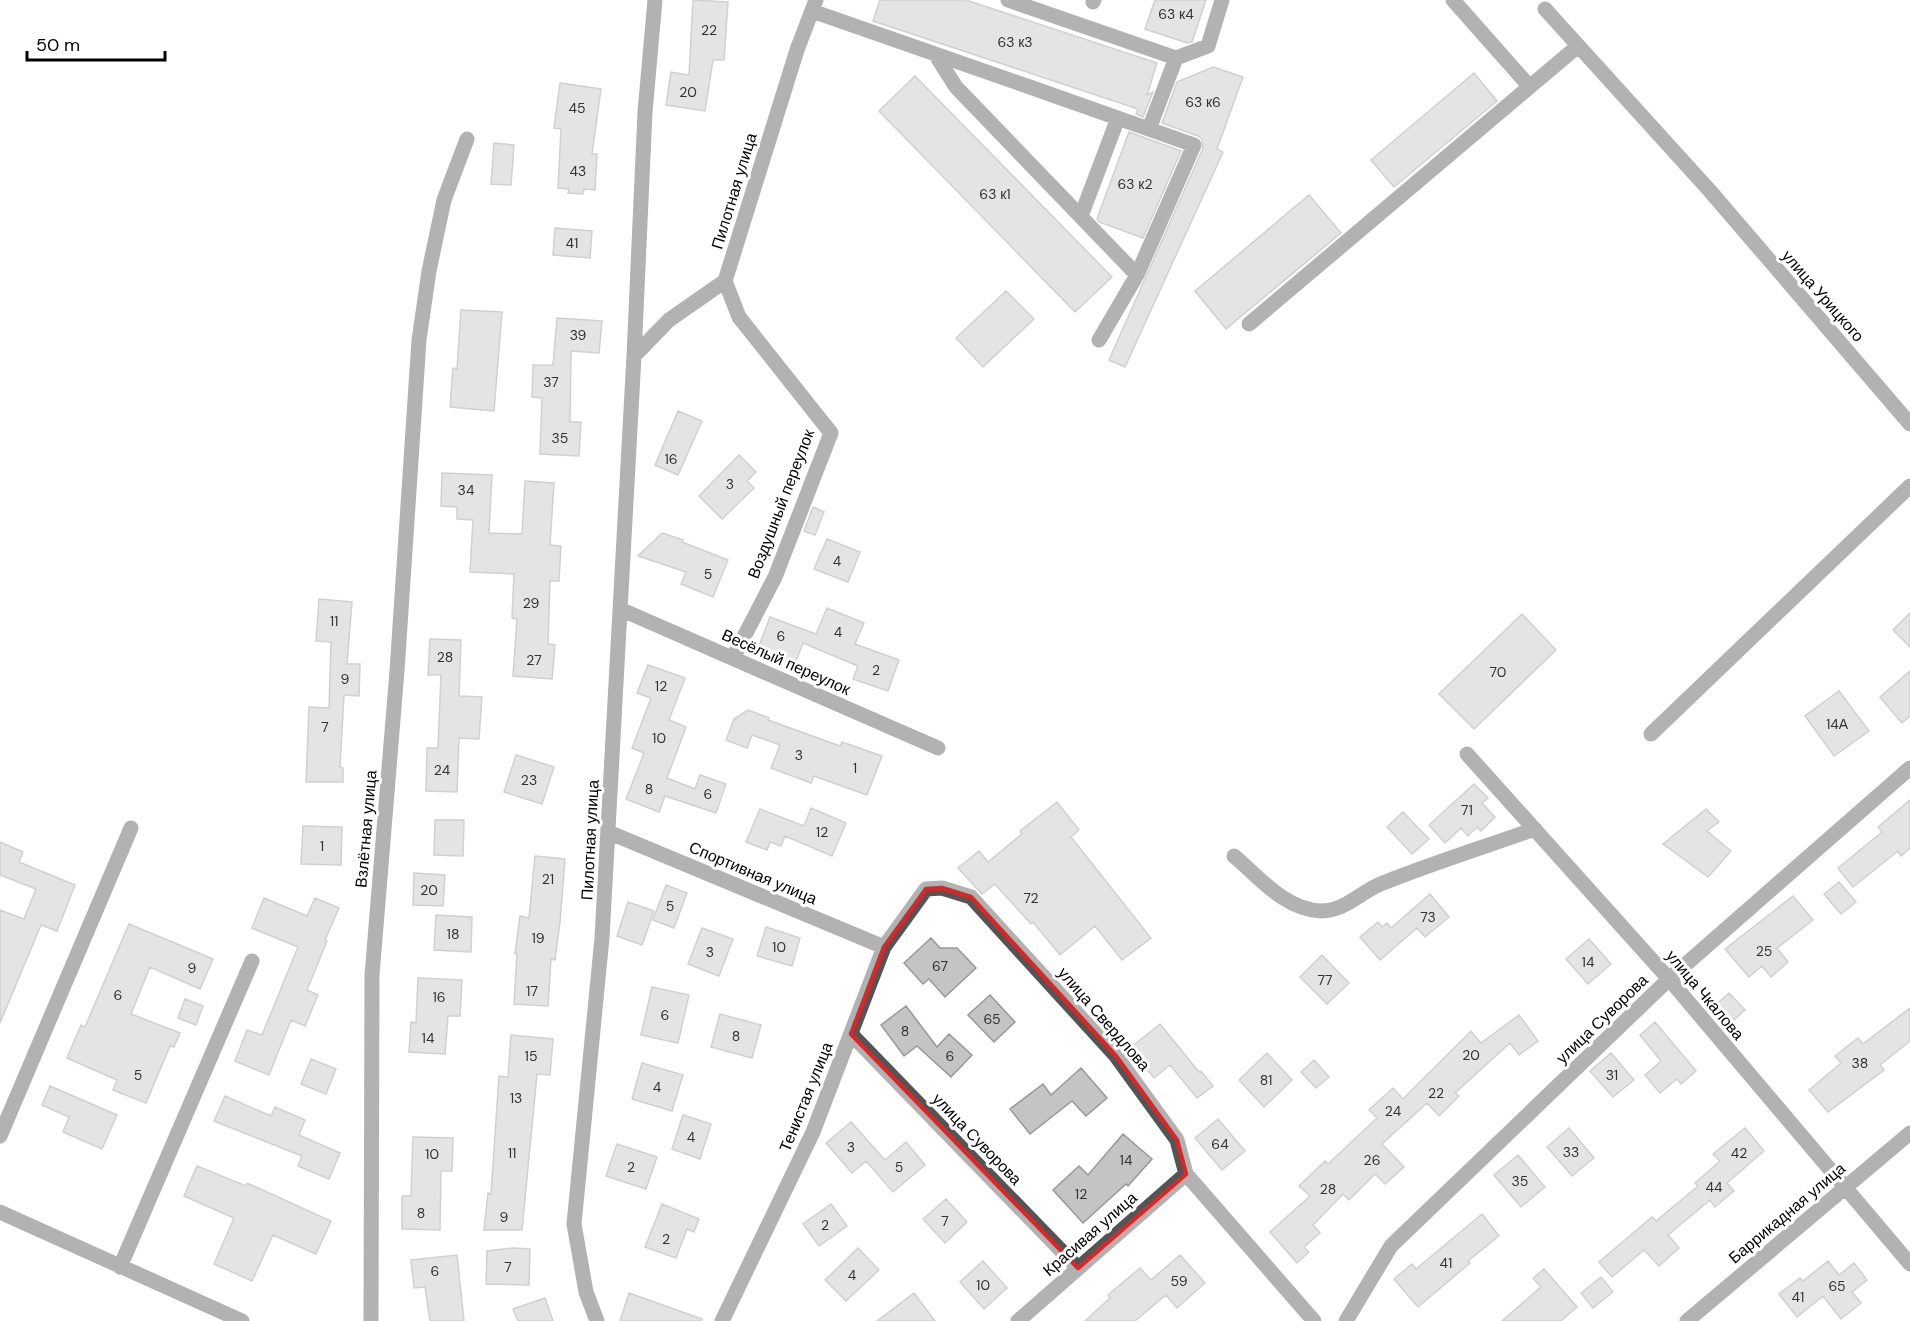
<svg xmlns="http://www.w3.org/2000/svg" width="1910" height="1321" font-family="'DM Sans',sans-serif">
<style>
.building{fill:#c4c4c4;stroke:#989898;stroke-width:1.5}
.lines{fill:none;stroke-linecap:round;stroke-linejoin:round}
.minor{stroke:#545454;stroke-width:15}
.marked{fill:none;stroke:#d62828;stroke-width:4.5;stroke-linejoin:round}
.labels{text-anchor:middle;dominant-baseline:central;stroke-width:6;stroke-linejoin:round;paint-order:stroke}
.number-label{font-size:14px;fill:#313131}
.street-label{font-size:16px;fill:#000;stroke:#fff}
</style>
<rect width="100%" height="100%" fill="#fff"/>
<!-- building -->
<path class="building" d="M693,0L728,2L724,60H713L705,111L666,105L671,72L689,75Z
M880,0H966L1157,63L1147,95L1153,92L1143,117L1136,114L1138,109L873,21Z
M1155,0H1206L1192,42L1187,43L1145,29Z
M1213,67L1243,77L1217,149L1223,152L1125,367L1109,360L1203,148L1202,139L1198,136L1162,123L1177,82Z
M1474,73L1497,101L1394,187L1371,160Z
M915,76L1112,277L1075,312L879,111Z
M560,83L601,89L592,154H597L595,190L584,189L583,194L568,193L569,189L558,188L561,129L554,128Z
M1129,132L1181,151L1143,238L1099,222L1097,219Z
M494,143L514,145L511,185L491,184Z
M1309,195L1341,233L1226,329L1195,291Z
M555,228L592,231L590,258L553,255Z
M1006,291L1034,319L983,367L956,338Z
M461,310L502,312L494,411L450,407L453,368L457,369Z
M557,318L602,321L599,353L571,351L570,422H581L579,456L540,454L542,398L532,397L533,365H553Z
M678,411L702,421L678,475L655,465Z
M739,455L756,472L747,481L754,488L722,519L699,496Z
M442,473L492,475L489,533L522,534L525,481L554,483L550,545L561,546L559,581H550L548,644L555,645L552,679L513,676L517,619L512,618L514,574L470,572L473,520L457,519V507L441,506Z
M813,507L824,512L815,535L804,531Z
M662,533L683,540L682,542L728,560L713,597L681,584L686,572L638,556Z
M827,539L860,552L848,582L814,569Z
M319,599L352,602L347,664H360L359,696L344,695L340,767L343,768V782H306L309,707L329,708L331,642L316,641Z
M827,608L864,623L855,644L899,660L888,691L853,679L858,666L803,643L795,664L757,651L770,617L816,634Z
M1910,613V647L1893,630Z
M1522,614L1556,650L1474,729L1439,694Z
M430,639L461,640L459,696L482,697L479,739L459,738L457,792L426,791L427,748H438L441,675H428Z
M648,665L685,678L669,720L686,727L667,778L695,789L700,775L726,784L716,813L665,796L659,812L626,799L644,753L632,748L651,698L637,693Z
M1910,671V716L1902,723L1880,697Z
M1839,691L1869,731L1834,756L1805,716Z
M748,710L769,718L768,720L840,746L842,742L882,756L867,795L814,776L811,783L771,768L780,745L752,735L747,748L726,740L734,719Z
M516,755L554,767L542,804L504,792Z
M1474,784L1488,798L1482,803L1495,817L1481,831L1477,827L1468,836L1461,828L1445,843L1429,825Z
M1910,800V848L1901,856L1898,851L1853,887L1838,868L1882,832L1878,827Z
M1057,802L1079,830L1071,837L1151,938L1122,960L1095,926L1060,955L1033,922L1031,924L995,884L982,894L958,868L979,851L988,862L1022,834L1020,831Z
M811,808L846,823L832,856L785,836L781,846L770,842L767,850L746,842L760,809L804,826Z
M1706,809L1719,822L1707,831L1731,851L1708,877L1663,844Z
M1403,812L1429,839L1412,854L1387,827Z
M435,820H464L463,856L434,855Z
M303,826L342,827L341,865L301,864Z
M0,842L23,852L19,862L75,885L57,931L41,925L0,1023V910L24,919L36,889L0,875Z
M535,856L565,859L560,922L555,960L551,959L548,1006L514,1004L517,954H515L520,916L529,918Z
M414,873L445,875L443,906L413,905Z
M1839,882L1856,902L1841,914L1824,894Z
M666,885L687,893L674,928L653,920Z
M1430,894L1449,917L1425,937L1417,928L1380,960L1360,937L1378,922L1382,927L1387,923L1391,928Z
M1793,896L1813,920L1777,948L1788,962L1771,977L1762,966L1749,977L1725,949Z
M264,898L307,916L315,898L339,908L325,940L327,941L307,990L318,995L305,1026L291,1020L269,1075L235,1061L247,1030L262,1035L298,947L252,928Z
M628,902L654,911L642,945L617,936Z
M436,915L472,917L471,952L434,950Z
M129,924L213,959L200,989L150,967L131,1014L180,1033L174,1047L170,1046L146,1103L113,1090L117,1080L67,1058L81,1025L85,1027Z
M766,927L800,938L792,966L757,956Z
M702,928L733,939L719,976L688,964Z
M931,938L940,948H957L976,968L945,997L929,979L923,984L904,963Z
M1589,939L1611,964L1588,984L1566,959Z
M1322,955L1349,983L1327,1004L1300,977Z
M418,978L462,980L460,1016H448L445,1054L409,1052L411,1022L416,1023Z
M652,987L689,995L678,1043L641,1035Z
M1729,993L1745,1010L1724,1029L1709,1011Z
M990,995L1015,1022L994,1042L968,1015Z
M185,999L203,1006L196,1025L178,1018Z
M906,1006L937,1047L949,1034L972,1055L951,1077L917,1046L904,1056L881,1025Z
M1910,1008V1041L1880,1065L1884,1070L1828,1112L1809,1090L1841,1063L1835,1056L1858,1038L1863,1044Z
M720,1014L761,1025L752,1058L711,1047Z
M1519,1015L1538,1041L1519,1055L1510,1043L1455,1093L1459,1096L1439,1116L1427,1103L1382,1144L1404,1167L1385,1184L1375,1174L1349,1200L1343,1194L1313,1225L1320,1233L1304,1247L1309,1252L1297,1263L1270,1232L1310,1196L1299,1186L1325,1161L1328,1164L1377,1118L1369,1110L1393,1088L1403,1099L1471,1031L1481,1043Z
M1655,1022L1696,1071L1681,1084L1677,1079L1660,1093L1645,1075L1661,1061L1640,1035Z
M1160,1024L1199,1072L1201,1071L1213,1086L1197,1098L1170,1065L1154,1078L1130,1048Z
M511,1035L553,1039L550,1075L537,1074L522,1230H484L488,1193L491,1194L499,1076L508,1077Z
M1267,1053L1292,1080L1264,1107L1239,1080Z
M1611,1053L1634,1080L1613,1097L1590,1071Z
M311,1059L336,1069L326,1094L301,1084Z
M1314,1060L1329,1077L1316,1088L1301,1072Z
M642,1063L683,1075L672,1111L632,1099Z
M1081,1068L1107,1098L1086,1116L1072,1101L1030,1134L1010,1109L1043,1084L1051,1095Z
M50,1086L117,1115L102,1149L63,1132L69,1117L42,1105Z
M225,1096L271,1116L275,1107L305,1120L299,1135L340,1153L329,1179L298,1166L302,1156L214,1121Z
M683,1115L711,1124L700,1159L672,1149Z
M1218,1119L1245,1151L1222,1170L1195,1138Z
M851,1122L885,1160L906,1142L925,1165L893,1192L866,1161L852,1173L826,1143Z
M1569,1128L1594,1158L1572,1176L1547,1147Z
M1745,1128L1764,1151L1727,1183L1734,1191L1715,1207L1710,1200L1668,1235L1679,1248L1659,1266L1644,1250L1612,1277L1599,1262L1652,1217L1656,1221L1698,1186L1695,1183L1720,1161L1713,1154Z
M1123,1134L1152,1159L1128,1186L1126,1184L1083,1223L1053,1190L1079,1166L1088,1175Z
M413,1137L453,1138L452,1171H441L440,1230L402,1229V1196H411Z
M617,1144L657,1157L646,1189L606,1176Z
M1518,1155L1545,1187L1521,1207L1494,1175Z
M197,1166L246,1186L247,1183L331,1221L316,1254L273,1235L252,1281L214,1264L234,1218L184,1196Z
M946,1199L967,1222L945,1243L923,1219Z
M662,1204L699,1219L694,1232L687,1229L676,1258L645,1247Z
M831,1204L847,1226L819,1246L803,1224Z
M1482,1214L1499,1236L1468,1261L1470,1263L1418,1307L1394,1279L1412,1264L1416,1269Z
M513,1248L530,1249L529,1285L486,1284L487,1251Z
M858,1248L879,1270L846,1301L825,1280Z
M457,1255L464,1321H430L425,1287L414,1288L411,1260Z
M1180,1255L1205,1283L1177,1308L1166,1295L1135,1321H1085L1110,1298L1108,1295L1140,1268L1151,1280Z
M983,1261L1007,1288L984,1309L960,1282Z
M1828,1261L1839,1275L1854,1263L1867,1280L1852,1292L1861,1303L1841,1319L1823,1296L1797,1317L1779,1294L1800,1278L1803,1281Z
M1544,1269L1577,1307L1561,1321H1502L1541,1287L1533,1278Z
M1601,1277L1613,1292L1593,1308L1581,1293Z
M629,1293L702,1319V1321H620Z
M914,1293L935,1321H877Z
M545,1298L553,1321H518L513,1309Z"/>
<g class="lines">
<!-- minor -->
<path class="minor" d="M1008,0L1176,58L1208,46L1222,0
M1453,0L1530,87
M1093,2L1094,0
M1545,9L1710,191L1910,424
M812,11C939,55 1067,100 1194,145L1137,275L956,87L935,54
M1149,129L1176,58
M1081,216L1118,118
M725,281L739,317L831,433L775,577L733,658
M1249,324L1578,46
M1099,340L1137,275
M634,356L645,112L655,0
M620,609L938,748
M1651,734L1910,486
M1467,754L1669,979L1910,1264
M608,832L884,947
M1234,856C1259,877 1285,910 1321,911C1346,911 1361,891 1383,883C1433,863 1484,847 1535,829
M851,1034L1078,1268
M0,1136L131,828
M0,1212L242,1321
M120,1267L252,961
M371,1321L372,975L397,671L419,340L429,271L444,200L467,139
M597,1321L586,1292L574,1224L602,938L634,356L669,320L725,281L797,50L816,0
M722,1321L813,1132L884,947L926,889L942,888L971,897L1116,1056L1177,1140L1186,1174L1314,1321
M1018,1321L1186,1174
M1346,1321L1391,1246L1669,979L1910,768
M1687,1321L1910,1133"/>
</g>
<!-- marked area -->
<path d="M0 0H1910V1321H0ZM942,888L971,897L1116,1056L1177,1140L1186,1174L1078,1268L851,1034L884,947L926,889Z" fill="#fff" fill-opacity=".55" fill-rule="evenodd"/>
<path class="marked" d="M942,888L971,897L1116,1056L1177,1140L1186,1174L1078,1268L851,1034L884,947L926,889Z"/>
<g class="labels">
<!-- number labels -->
<g class="number-label">
<text x="1176" y="14">63 к4</text>
<text x="709" y="30">22</text>
<text x="1015" y="42">63 к3</text>
<text x="688" y="92">20</text>
<text x="1203" y="102">63 к6</text>
<text x="577" y="108">45</text>
<text x="578" y="171">43</text>
<text x="1135" y="184">63 к2</text>
<text x="995" y="194">63 к1</text>
<text x="572" y="243">41</text>
<text x="578" y="335">39</text>
<text x="551" y="382">37</text>
<text x="560" y="438">35</text>
<text x="671" y="459">16</text>
<text x="730" y="484">3</text>
<text x="466" y="490">34</text>
<text x="837" y="561">4</text>
<text x="708" y="574">5</text>
<text x="531" y="603">29</text>
<text x="334" y="621">11</text>
<text x="838" y="632">4</text>
<text x="781" y="636">6</text>
<text x="445" y="657">28</text>
<text x="534" y="660">27</text>
<text x="876" y="670">2</text>
<text x="1498" y="672">70</text>
<text x="345" y="679">9</text>
<text x="661" y="686">12</text>
<text x="1837" y="724">14А</text>
<text x="325" y="727">7</text>
<text x="659" y="738">10</text>
<text x="799" y="755">3</text>
<text x="855" y="768">1</text>
<text x="442" y="770">24</text>
<text x="529" y="780">23</text>
<text x="649" y="789">8</text>
<text x="708" y="794">6</text>
<text x="1467" y="810">71</text>
<text x="822" y="832">12</text>
<text x="322" y="846">1</text>
<text x="548" y="879">21</text>
<text x="429" y="890">20</text>
<text x="1031" y="898">72</text>
<text x="670" y="906">5</text>
<text x="1428" y="917">73</text>
<text x="453" y="934">18</text>
<text x="538" y="938">19</text>
<text x="779" y="947">10</text>
<text x="1764" y="951">25</text>
<text x="710" y="952">3</text>
<text x="1588" y="962">14</text>
<text x="940" y="966">67</text>
<text x="192" y="968">9</text>
<text x="1325" y="980">77</text>
<text x="532" y="991">17</text>
<text x="118" y="995">6</text>
<text x="439" y="997">16</text>
<text x="665" y="1015">6</text>
<text x="992" y="1019">65</text>
<text x="905" y="1031">8</text>
<text x="736" y="1036">8</text>
<text x="428" y="1038">14</text>
<text x="1471" y="1055">20</text>
<text x="531" y="1056">15</text>
<text x="950" y="1056">6</text>
<text x="1860" y="1063">38</text>
<text x="138" y="1075">5</text>
<text x="1612" y="1075">31</text>
<text x="1266" y="1080">81</text>
<text x="657" y="1087">4</text>
<text x="1436" y="1093">22</text>
<text x="516" y="1098">13</text>
<text x="1393" y="1111">24</text>
<text x="691" y="1137">4</text>
<text x="1220" y="1144">64</text>
<text x="851" y="1147">3</text>
<text x="1571" y="1152">33</text>
<text x="512" y="1153">11</text>
<text x="1739" y="1153">42</text>
<text x="432" y="1154">10</text>
<text x="1126" y="1160">14</text>
<text x="1372" y="1160">26</text>
<text x="631" y="1167">2</text>
<text x="899" y="1167">5</text>
<text x="1520" y="1181">35</text>
<text x="1714" y="1187">44</text>
<text x="1328" y="1189">28</text>
<text x="1081" y="1194">12</text>
<text x="421" y="1213">8</text>
<text x="504" y="1217">9</text>
<text x="945" y="1221">7</text>
<text x="825" y="1225">2</text>
<text x="666" y="1239">2</text>
<text x="1446" y="1263">41</text>
<text x="508" y="1267">7</text>
<text x="435" y="1271">6</text>
<text x="852" y="1275">4</text>
<text x="1179" y="1281">59</text>
<text x="983" y="1285">10</text>
<text x="1837" y="1286">65</text>
<text x="1798" y="1297">41</text>
</g>
<!-- street labels -->
<g class="street-label">
<text transform="translate(734 191) rotate(-73)">Пилотная улица</text>
<text transform="translate(1823 296) rotate(49)">улица Урицкого</text>
<text transform="translate(781 504) rotate(-69)">Воздушный переулок</text>
<text transform="translate(786 662) rotate(24)">Весёлый переулок</text>
<text transform="translate(366 829) rotate(-85)">Взлётная улица</text>
<text transform="translate(590 840) rotate(-87)">Пилотная улица</text>
<text transform="translate(753 873) rotate(23)">Спортивная улица</text>
<text transform="translate(1705 995) rotate(50)">улица Чкалова</text>
<text transform="translate(1104 1019) rotate(49)">улица Свердлова</text>
<text transform="translate(1602 1019) rotate(-44)">улица Суворова</text>
<text transform="translate(806 1097) rotate(-68)">Тенистая улица</text>
<text transform="translate(977 1139) rotate(46)">улица Суворова</text>
<text transform="translate(1787 1213) rotate(-40)">Баррикадная улица</text>
<text transform="translate(1090 1234) rotate(-41)">Красивая улица</text>
</g>
</g>
<!-- scale -->
<path d="M27 51v9h138v-9" fill="none" stroke="#000000" stroke-width="3"/>
<text x="36" y="51" font-size="18" fill="#000000" stroke="#ffffff" stroke-width="4.5" paint-order="stroke">50 m</text>
</svg>
